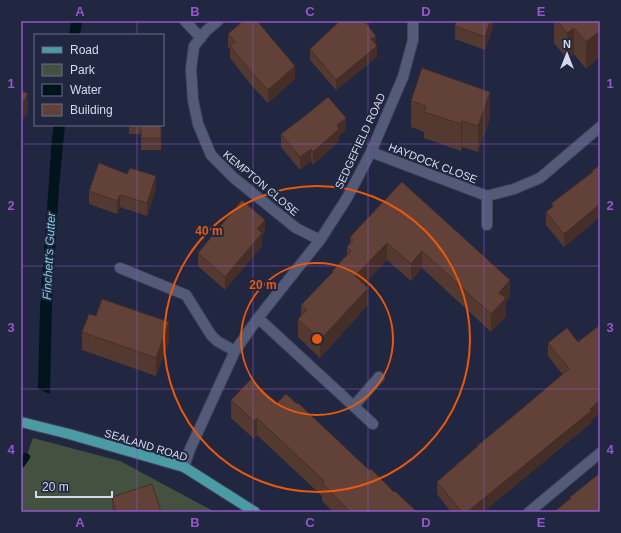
<svg xmlns="http://www.w3.org/2000/svg" width="621" height="533" font-family="Arial,sans-serif">
<style>
.green{fill:#445141}
.water{fill:#00141c}
.lines{fill:none;stroke-linecap:round;stroke-linejoin:round}
.stream{stroke:#00141c;stroke-width:8}
.minor-casing{stroke:#404459;stroke-width:12}
.primary-casing{stroke:#404459;stroke-width:12}
.minor{stroke:#545b79;stroke-width:10}
.primary{stroke:#4b9ba5;stroke-width:10}
.wall{fill:#543930}
.shaded-wall{fill:#452e27}
.building{fill:#624238;stroke:#452e27}
.grid{fill:none;stroke:#9258ca;stroke-width:1;stroke-opacity:0.55}
.ring{fill:none;stroke:#e8590c;stroke-width:2}
.labels{text-anchor:middle;dominant-baseline:central;stroke-width:4;stroke-linejoin:round;paint-order:stroke}
.street-label{font-size:11px;fill:#d5daeb;stroke:#212740}
.water-label{font-size:12px;font-style:italic;fill:#85cce2;stroke:#212740}
.centre{fill:#e8590c;stroke:#212740;stroke-width:2}
.ring-label{font-size:12px;text-anchor:middle;font-weight:bold;fill:#e8590c;stroke:#212740;stroke-width:4;stroke-linejoin:round;paint-order:stroke}
.neatline{fill:none;stroke:#9258ca;stroke-width:1.5}
.grid-label{font-size:13px;text-anchor:middle;font-weight:bold;fill:#9258ca}
</style>
<rect width="100%" height="100%" fill="#212740"/>
<!-- green -->
<path class="green" d="M33,438L120,461L215,512H21V464L26,457Z"/>
<!-- water -->
<path class="water" d="M71,21H82L80,35H69Z
M54,125H65L59,187L52,302L50,394L38,389L40,308L52,138Z"/>
<g class="lines">
<!-- stream -->
<path class="stream" d="M21,464L26,457"/>
<defs>
<path id="minor" d="M185,21L201,38
M218,21L206,31L194,46L191,69L193,100L198,124L211,155L234,178L296,228L320,240
M371,152L487,196L514,189L540,178L600,127
M487,196V225
M120,268L186,295L211,335L217,341L235,351
M258,318L373,424
M354,406L379,377
M184,467L190,449L235,351L258,318L320,240L347,198L371,152L403,77L413,40V21
M529,512L600,453"/>
<path id="primary" d="M21,422L69,434L184,467L255,512"/>
</defs>
<!-- minor casing -->
<use href="#minor" class="minor-casing"/>
<!-- primary casing -->
<use href="#primary" class="primary-casing"/>
<!-- minor -->
<use href="#minor" class="minor"/>
<!-- primary -->
<use href="#primary" class="primary"/>
</g>
<!-- wall -->
<path class="wall" d="M493,21V27L485,50L455,39V26Z
M554,21H600V57L586,69L574,54L567,59L554,43Z
M228,34L295,79L268,103L252,86L230,58V49L228,47Z
M376,45L377,57L336,90L310,60V49Z
M411,101L490,118L478,152L462,147L461,151L424,138V132L411,127Z
M129,125H161V150H141V134H129Z
M346,130L339,136V141L313,165L311,161L300,170L281,147V134Z
M600,165V217L564,247L546,225V212L552,207V203L592,172V171Z
M127,174L156,189L147,216L120,207L117,214L89,204V191Z
M402,182L510,297L506,302V316L491,332L422,268L411,281L387,260L364,284L368,305L320,358L298,337V319L301,316V305L332,273V271L347,255V247L350,243V237Z
M265,232L262,236V246L225,290L198,266V253Z
M567,328L591,421V423L483,512H451L437,494V482L477,447V446L511,418L563,375L548,356V343Z
M82,332L169,340L156,376L82,350Z
M231,400L277,403L369,470L417,512H333L322,501V496L257,435L254,439L231,418Z
M112,497L161,512H112Z"/>
<!-- shaded-wall -->
<path class="shaded-wall" d="M490,21H493V27L485,50V37Z
M574,28V54L567,59V33Z
M600,31V57L586,69V42Z
M376,36V47L371,39Z
M377,46V57L336,90V80Z
M295,66V79L268,103V90Z
M490,92V118L478,152V126Z
M28,94V112L21,123V106Z
M346,118V130L339,136V141L313,165V152L337,125Z
M462,121V147L461,151V124Z
M311,149V161L300,170V157Z
M156,176V189L147,216V203Z
M120,195V207L117,214V201Z
M600,204V217L564,247V234Z
M265,220V232L262,236V246L225,290V277L257,229Z
M387,243V260L355,294V276Z
M422,251V268L411,281V264Z
M510,280V297L506,302V316L491,332V314L499,293Z
M368,288V305L320,358V340Z
M169,322V340L156,376V358Z
M600,400V413L591,421V423L483,512H467Z
M257,418V435L254,439V421Z"/>
<!-- building -->
<path class="building" d="M243,21H257L295,66L268,90L252,73L230,46L235,42L228,34Z
M340,21H364L376,36L371,39L377,46L336,80L310,49Z
M457,21H490L485,37L455,26Z
M558,21H600V31L586,42L574,28L567,33Z
M132,34H161V35H132Z
M422,68L490,92L478,126L462,121L461,124L424,112L426,106L411,101Z
M21,90L28,94L21,106Z
M328,97L346,118L337,125L339,129L313,152L311,149L300,157L281,134L305,116Z
M141,125H161V138H141Z
M99,163L127,174L130,168L156,176L147,203L120,195L117,201L89,191Z
M600,165V204L564,234L546,212L554,206L552,203L593,172L592,171Z
M402,182L510,280L499,293L506,298L491,314L422,251L411,264L387,243L355,276L368,288L320,340L298,319L307,310L301,305L333,272L332,271L351,251L347,247L353,240L350,237Z
M242,200L265,220L257,229L262,233L225,277L198,253Z
M102,299L169,322L156,358L82,332L89,314L96,316Z
M600,325V400L590,409L591,411L467,512H462L437,482L478,446H477L511,418L569,369L548,343L567,328L578,342Z
M251,379L277,403L286,394L297,404L298,403L369,470L371,469L394,492L395,491L417,512H350L322,483L324,481L257,418L254,421L231,400Z
M600,473V512H554L571,498L570,497Z
M152,484L161,512H116L112,497Z"/>
<!-- grid -->
<path class="grid" d="M137,21V35M253,21V512M368,21V512M484,21V512M137,125V512M21,144H600M21,266H600M21,389H600"/>
<!-- distance rings -->
<g class="ring">
<circle cx="317" cy="339" r="76"/>
<circle cx="317" cy="339" r="153"/>
</g>
<g class="labels">
<!-- street labels -->
<g class="street-label">
<text transform="translate(360 141) rotate(-65)">SEDGEFIELD ROAD</text>
<text transform="translate(433 163) rotate(21)">HAYDOCK CLOSE</text>
<text transform="translate(261 183) rotate(40)">KEMPTON CLOSE</text>
<text transform="translate(146 445) rotate(17)">SEALAND ROAD</text>
</g>
<!-- water labels -->
<g class="water-label">
<text transform="translate(49 256) rotate(-87)">Finchett's Gutter</text>
</g>
</g>
<circle cx="317" cy="339" r="6" class="centre"/>
<g class="ring-label">
<text x="209" y="235">40 m</text>
<text x="263" y="289">20 m</text>
</g>
<!-- border -->
<rect width="621" height="533" fill="none" stroke="#212740" stroke-width="44"/>
<!-- legend -->
<rect x="34" y="34" width="130" height="92" fill="#212740" stroke="#696f84"/>
<rect x="42" y="47" width="20" height="6" fill="#4b9ba5" stroke="#696f84"/>
<text x="70" y="54" font-size="12" fill="#d5daeb">Road</text>
<rect x="42" y="64" width="20" height="12" fill="#445141" stroke="#696f84"/>
<text x="70" y="74" font-size="12" fill="#d5daeb">Park</text>
<rect x="42" y="84" width="20" height="12" fill="#00141c" stroke="#696f84"/>
<text x="70" y="94" font-size="12" fill="#d5daeb">Water</text>
<rect x="42" y="104" width="20" height="12" fill="#624238" stroke="#696f84"/>
<text x="70" y="114" font-size="12" fill="#d5daeb">Building</text>
<!-- north arrow -->
<g transform="translate(567 54)" stroke="#212740" stroke-width="3" paint-order="stroke">
<path d="M0-3L7 15L0 10L-7 15Z" fill="#d5daeb"/>
<text y="-6" font-size="11" font-weight="bold" text-anchor="middle" fill="#d5daeb">N</text>
</g>
<!-- scale -->
<path d="M36 491v6h76v-6" fill="none" stroke="#d5daeb" stroke-width="2"/>
<text x="42" y="491" font-size="12" fill="#d5daeb" stroke="#212740" stroke-width="3" paint-order="stroke">20 m</text>
<rect x="22" y="22" width="577" height="489" class="neatline"/>
<g class="grid-label">
<text x="80" y="16">A</text>
<text x="195" y="16">B</text>
<text x="310" y="16">C</text>
<text x="426" y="16">D</text>
<text x="541" y="16">E</text>
<text x="11" y="88">1</text>
<text x="610" y="88">1</text>
<text x="11" y="210">2</text>
<text x="610" y="210">2</text>
<text x="11" y="332">3</text>
<text x="610" y="332">3</text>
<text x="11" y="454">4</text>
<text x="610" y="454">4</text>
<text x="80" y="527">A</text>
<text x="195" y="527">B</text>
<text x="310" y="527">C</text>
<text x="426" y="527">D</text>
<text x="541" y="527">E</text>
</g>
</svg>
